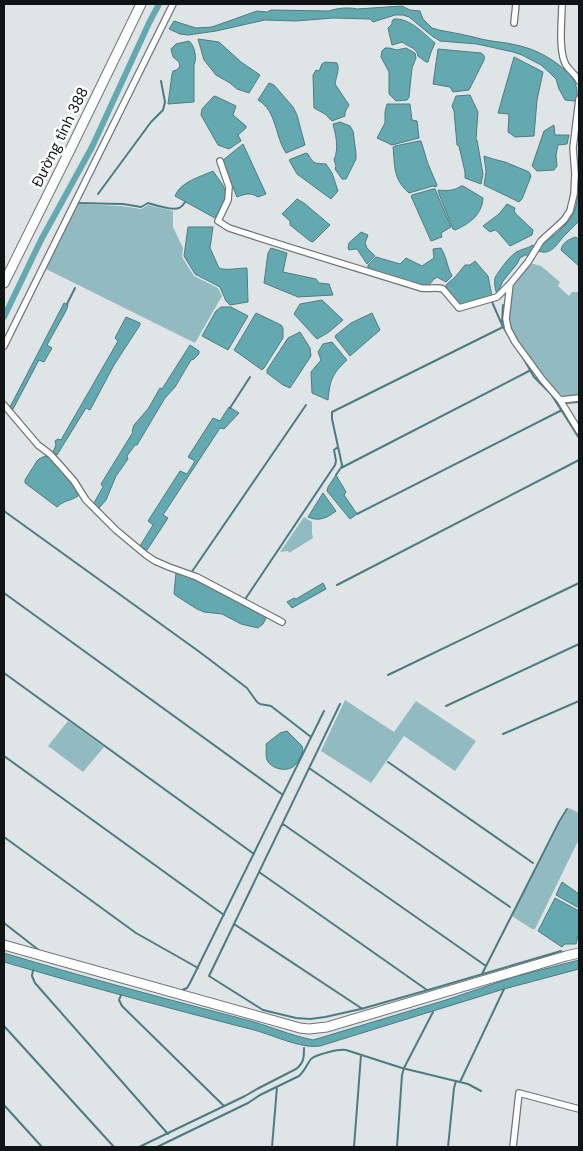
<svg xmlns="http://www.w3.org/2000/svg" width="583" height="1151" font-family="'DM Sans',sans-serif">
<style>
.green{fill:#91bbc0}
.water{fill:#65a9b0;stroke:#4c7c81}
.lines{fill:none;stroke-linecap:round;stroke-linejoin:round}
.stream{stroke:#4c7c81;stroke-width:2}
.canal{stroke:#65a9b0;stroke-width:6}
.street-casing{stroke:#707576;stroke-width:8}
.secondary-casing{stroke:#707576;stroke-width:11}
.street{stroke:#fff;stroke-width:5.5}
.secondary{stroke:#fff;stroke-width:9}
.labels{text-anchor:middle;dominant-baseline:central;stroke-width:5;stroke-linejoin:round;paint-order:stroke}
.street-label{font-size:15px;fill:#111414;stroke:#fff}
</style>
<rect width="100%" height="100%" fill="#dfe5e6"/>
<!-- green -->
<path class="green" d="M77,204L121,206L141,209L148,205L173,211V227L183,248L182,257L194,276L218,288L222,296L195,343L46,269Z
M530,263L541,266L560,282L558,286L569,296L572,292H579V397L568,398L556,392L516,341L507,321L510,288Z
M304,517L312,522V533L313,538L289,553L288,551L280,552Z
M345,700L394,732L416,701L476,741L455,771L404,736L371,783L321,751Z
M68,721L104,747L83,772L48,746Z
M569,808L579,813V839L535,929H532L512,916L560,823Z"/>
<!-- water -->
<path class="water" d="M402,6L410,10L420,11L423,19L432,28L439,30C454,33 467,35 481,39C493,42 505,42 516,45C536,49 556,60 570,75C576,82 579,91 576,100L574,101L565,100L559,89L556,79L550,73L541,65L522,55L513,52L477,44L440,41L432,36L409,17L403,15H395L373,22L370,19L333,18L296,21L265,20L216,31L188,35L180,34L169,29L174,21L196,28L212,27L257,11L267,12L271,10L329,11C337,8 349,7 357,9Z
M394,19C410,18 423,33 435,43L431,52L428,62H426L418,56C417,48 409,47 402,42L392,45L388,28L392,24V21Z
M198,39L219,42L241,62L260,75L249,93L237,89L230,83L216,75L204,60Z
M189,41C195,46 197,58 194,65V102L168,104L172,74L173,71L177,70L180,66L179,62L173,57L171,49L176,44Z
M385,48H389L397,50L406,48L415,53L416,58L412,68L409,97L407,100L396,101L389,94V72L381,57L382,51Z
M438,49L481,53C484,55 485,56 484,60L469,90L453,92L450,87L433,84Z
M514,57L543,72L537,100L534,136L515,137L508,132L509,114L498,113Z
M325,62L337,63C340,69 336,77 335,84L349,105L345,112V116L332,121L325,114L314,108L313,75L316,70L319,71L322,64Z
M269,83L274,85L293,107L297,115L305,145L286,153C275,137 277,111 258,100Z
M470,95L478,112L476,139L477,140L483,174L481,184L465,178V172L459,146L457,145L454,111L452,106L456,96Z
M215,96L236,106L233,115L246,126V128L238,135L241,141L229,149L218,145L201,115L202,109L213,97Z
M387,104H410L412,120L417,121L419,138L392,145L377,138L385,123V112Z
M340,122L350,126L353,131L356,153V159L346,179H342L335,169L336,166L334,160C339,148 336,136 333,124Z
M554,125L555,135H569L567,144L558,145L556,155L557,166L554,170L537,171L532,166L544,131Z
M419,141H421L428,164L437,185L436,187L433,186L409,193C393,179 395,167 393,147L395,146Z
M243,144L266,194L258,197C250,192 245,194 237,197L233,187L229,182L222,161Z
M306,153L308,154C314,165 315,163 326,164L332,173L338,191L331,199L297,174L289,160L291,159Z
M484,156L493,159L505,162L529,172L531,176L524,194L522,199L519,202L484,185L486,172Z
M213,171C230,195 229,192 215,218L175,196C180,182 200,177 213,171Z
M461,186H463L483,198C482,215 469,224 455,230L453,229L439,194L438,190C446,191 454,191 461,186Z
M579,186V221C574,226 569,231 564,236C557,244 551,256 538,251C543,241 554,237 561,229C568,223 574,214 576,206C578,199 577,192 579,186Z
M433,189H435L451,227L441,233L442,237L431,241L411,196L412,195Z
M297,199L304,203L330,225L313,242L310,241L290,225V221L282,214Z
M507,204L515,208L514,211L516,214L533,230L532,235L510,246L497,231L495,230L490,232L483,226L499,214Z
M188,227H213L210,248L219,268C226,271 238,268 247,268L248,302L230,305L226,301L220,287L195,274L184,256Z
M361,232L368,235L365,243L367,248L375,256L367,264L357,249H355L349,250L348,248L349,243Z
M576,237L579,240V266L561,250C562,243 569,239 576,237Z
M533,245L535,247L529,255H525L520,258L517,264L503,281L497,294C495,289 494,284 495,278C497,273 510,256 515,253C520,249 527,249 533,245Z
M271,248L287,253L283,272L316,279L319,283L329,284L333,295L298,297L264,283L268,253Z
M441,248C447,258 447,267 452,276L446,282L437,277L434,279L428,286H424L368,269V265L376,257L400,264L406,258L422,266L434,258L433,249Z
M475,261L488,276L492,296L459,306L448,291L446,285L456,276L465,265H470Z
M322,300L343,320L329,332L317,339L294,314L300,304Z
M64,303L68,305L67,308V309L47,345L52,348L44,362L39,360L13,409L10,407Z
M221,307H231L248,316L228,350L202,336L216,311Z
M256,313L281,325L283,328V338L264,368L262,370L234,350Z
M372,313L380,330L350,356L335,337L336,335L351,323Z
M126,317L140,323V325L114,365L90,410L86,408L57,455L53,452L56,445L55,441L58,439L61,440L118,341L115,338Z
M300,332L310,348L311,356L290,388L283,385L267,373V370L288,338Z
M332,342L347,360C332,374 330,380 328,400L312,393L311,372L321,360L318,352L323,344Z
M190,345L199,351V354L194,359L191,360L175,387L165,398L137,445H135L127,456L128,459L116,476L106,500L99,508L94,503L103,487L101,484L133,432L132,431L134,425L148,409L160,388L162,389Z
M229,407L239,413L224,429L220,428L163,515L168,518L147,550L140,546L153,525L148,521L180,471L187,474L195,461L188,457L213,418L220,421Z
M45,456C46,457 48,456 49,457C56,461 76,488 78,496C71,501 64,500 57,507L25,483V480L37,461L39,459Z
M336,475L346,492L344,495L357,514L350,519L327,491L328,487Z
M323,493L336,511C327,518 319,522 308,517Z
M176,573L189,576L264,615L266,618L263,624L258,628L241,624L222,614L204,612L197,609L175,595L174,593Z
M323,583L326,589L292,608L287,602L294,598L296,599Z
M287,731L302,746L303,751C301,755 299,761 295,765C288,773 271,769 267,760C265,755 267,749 266,744L280,733Z
M562,882L579,894V908L556,895Z
M555,898L579,911V932L576,944H565L562,947L538,931Z
M4,953C83,977 163,998 243,1019C267,1025 289,1035 313,1040L446,1000L514,977L579,960V969L504,989L320,1046C299,1049 272,1034 250,1029C168,1008 86,986 4,962Z"/>
<g class="lines">
<!-- stream -->
<path class="stream" d="M98,194L151,122L163,110L165,102L161,81
M77,203L123,204L141,207L148,203C155,205 172,211 179,208C182,207 183,205 185,202
M492,302L503,327L509,336
M67,304L75,288
M502,322L503,305
M503,327L332,412V419L342,465L341,468L531,370
M521,354L534,377L551,394L579,438
M565,403L579,402
M230,408L250,377
M336,475L340,469
M4,511L201,653L247,688L257,702L260,704L271,706L311,737
M357,514L562,410
M191,573L306,405
M337,585L579,460
M4,593L283,795
M242,604L335,465L336,461L334,450L338,447
M4,673L254,854
M388,675L579,583
M340,704L209,976L263,1010L296,1018L310,1019L325,1017L361,1009L428,990L561,951
M446,706L579,644
M503,734L579,701
M4,756L224,915
M388,762L533,863
M309,768L510,907
M283,824L486,966
M4,837L136,933L198,968
M259,872L427,990
M4,923L40,951
M234,924L361,1008
M33,970L32,976L35,983L168,1134
M482,974L559,822L567,809
M182,990L187,988L190,983L324,711
M121,995L119,1000L122,1006L224,1106
M4,1026L114,1147
M460,1082L504,989
M4,1105L42,1147
M139,1147L245,1096L257,1089L296,1069C304,1063 304,1057 304,1048
M157,1147L248,1103L260,1095L299,1076C305,1071 307,1064 311,1059C317,1054 339,1049 346,1050L402,1068L468,1084L481,1091
M272,1147L277,1087
M354,1147L361,1055
M397,1147L402,1075L404,1068L433,1012
M448,1147L454,1088L456,1081"/>
<!-- canal -->
<path class="canal" d="M4,317L41,240L92,147L149,23L159,4"/>
<defs>
<path id="street" d="M562,4C562,19 558,52 566,65C570,71 576,75 579,81
M514,23L516,4
M220,161L229,187L228,200L218,221L229,228C293,249 357,268 421,288C428,289 437,287 443,289L459,308L497,297L510,284
M4,346L173,4
M579,398L560,400L579,431
M560,400L542,379L515,342L508,329L506,319L510,284L528,262L541,241L564,220L570,211L574,194L575,174L573,148L579,99
M4,405L38,445L50,454L60,465L74,481L86,500L116,530L146,555L155,561L169,567L197,577L282,622
M513,1147L519,1093L579,1109"/>
<path id="secondary" d="M4,283L71,148L141,4
M4,945L300,1028L309,1029L327,1027L566,956L579,953"/>
</defs>
<!-- street casing -->
<use href="#street" class="street-casing"/>
<!-- secondary casing -->
<use href="#secondary" class="secondary-casing"/>
<!-- street -->
<use href="#street" class="street"/>
<!-- secondary -->
<use href="#secondary" class="secondary"/>
</g>
<g class="labels">
<!-- street labels -->
<g class="street-label">
<text transform="translate(60 137) rotate(-64)">Đường tỉnh 388</text>
</g>
</g>
<!-- border -->
<rect width="583" height="1151" fill="none" stroke="#111414" stroke-width="10"/>
</svg>
